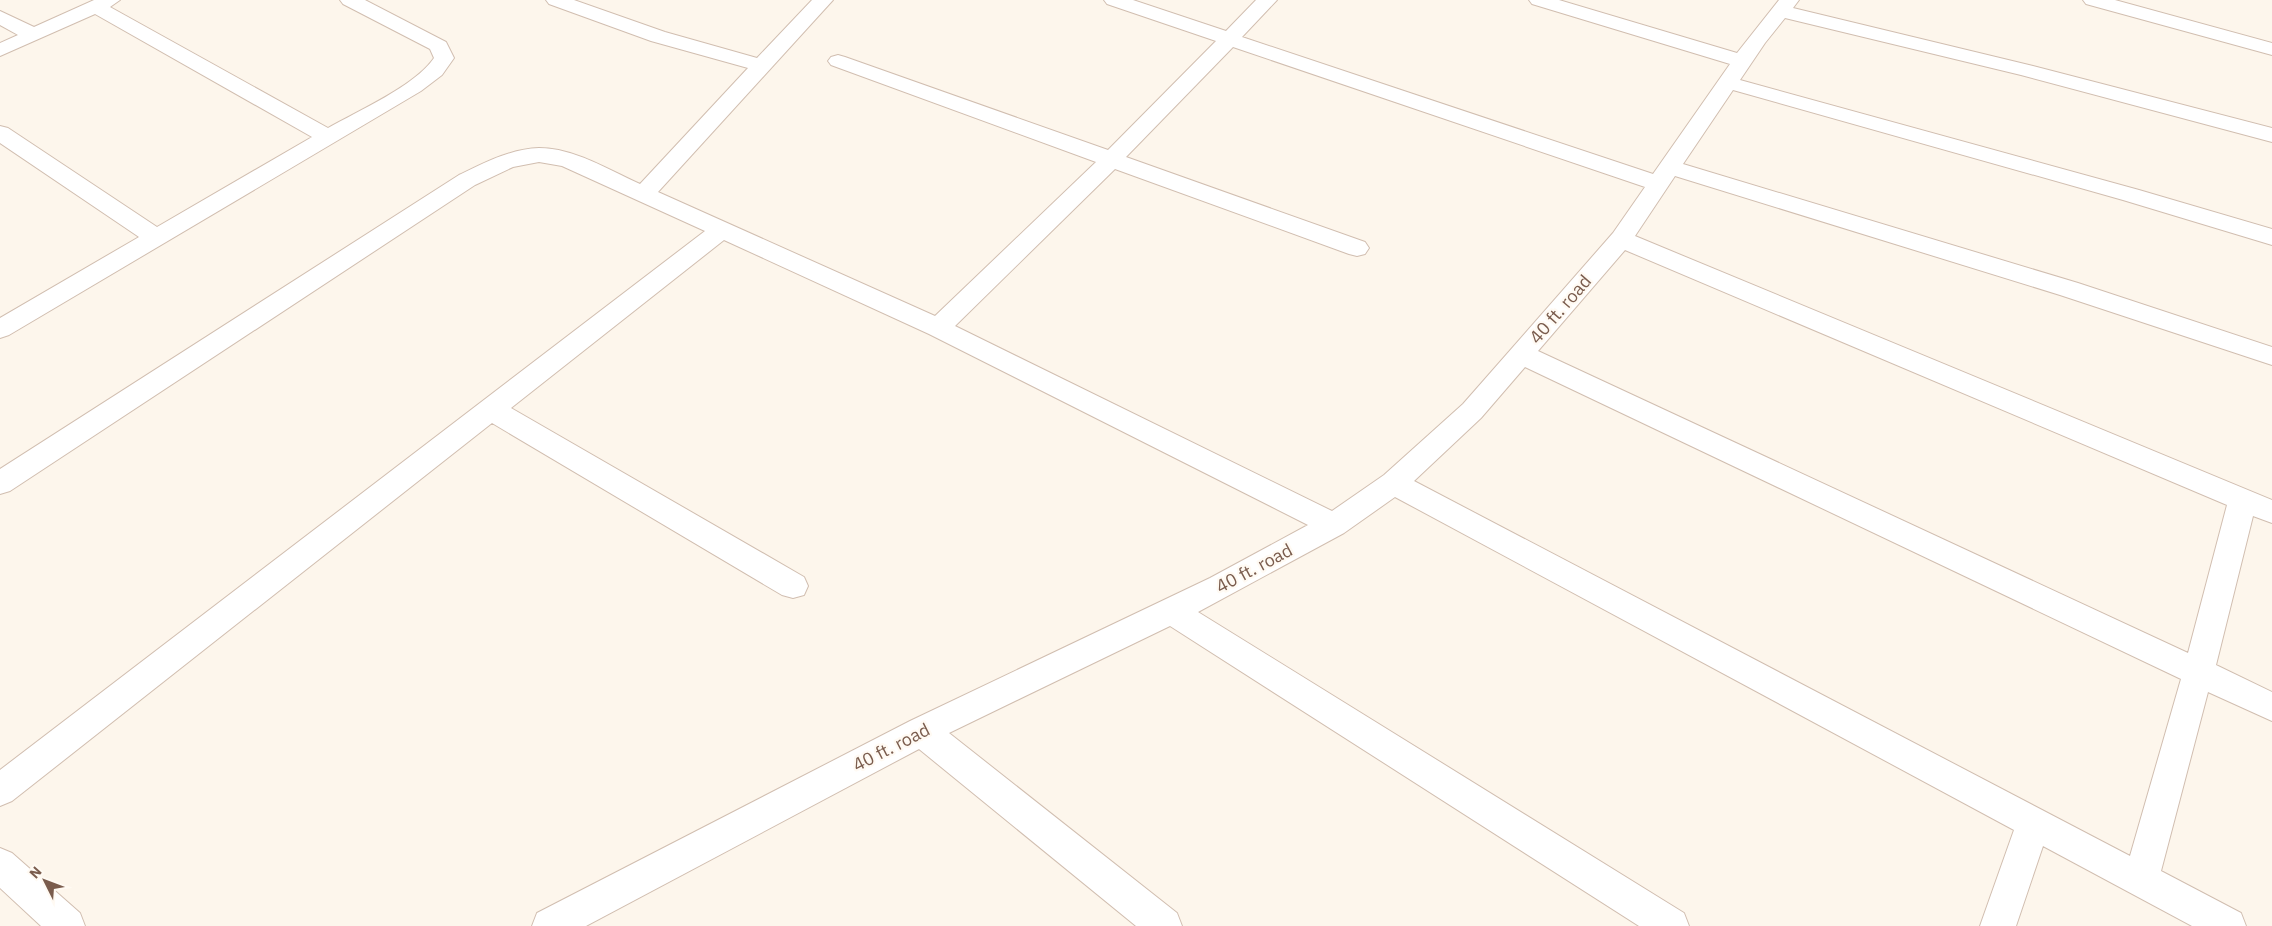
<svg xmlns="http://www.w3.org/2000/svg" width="2272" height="926" font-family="'IBM Plex Sans',sans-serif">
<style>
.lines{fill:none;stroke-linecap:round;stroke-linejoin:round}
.street-casing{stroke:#d1beb0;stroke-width:2}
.street{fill:#fff;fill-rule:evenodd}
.labels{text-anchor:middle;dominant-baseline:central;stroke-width:4.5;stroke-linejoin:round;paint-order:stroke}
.street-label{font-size:18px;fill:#7a5c4d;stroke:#fffaf3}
</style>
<rect width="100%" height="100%" fill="#fdf6ec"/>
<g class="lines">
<defs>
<path id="street" d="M94,0H120L110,7L328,128C358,111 415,86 434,58L430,49L343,4L340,0H365L446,42L454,58L442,75L421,91L9,335L0,338V318L139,237L0,143V126L8,128L157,227L312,137L95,14L0,56V43L18,35L0,25V11L34,27Z
M546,0H574L665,32L757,58L812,0H833L658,192L935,316L1096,162L831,65L828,61L831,57L838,55L845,57L1108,150L1216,41L1107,4L1104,0H1133L1226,31L1256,0H1277L1242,37L1653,174L1730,64L1532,4L1529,0H1559L1737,53L1779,0H1799L1793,8L2033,66L2272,128V142L2021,75L1785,18L1765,43L1740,80L2139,190L2272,229V245L2123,200L1733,90L1683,164L2078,283L2272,347V365L2060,295L1675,176L1635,236L2272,500V523L2253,516L2216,665L2272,692V721L2208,692L2161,871L2241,913L2246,926H2192L2043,846L2016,926H1980L2014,830L1395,497L1344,533L1198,612L1684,913L1689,926H1639L1170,626L949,733L1177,913L1182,926H1136L919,749L586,926H532L537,913L910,721L1210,578L1308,525L929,334L724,240L511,408L804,577L808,586L804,595L793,598L782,595L492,423L12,801L0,806V770L705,231L562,166L539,162L513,167L475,185L10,491L0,494V469L459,175C484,163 510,149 539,148C574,148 609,170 640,184L748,68L651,41L549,4ZM1233,47L1645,187L1613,233L1463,404L1384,475L1332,511L955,326L1115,169L1349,254L1357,256L1365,254L1369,248L1365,242L1126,157ZM1625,250L2227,505L2188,653L1538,351ZM1525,367L2181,679L2130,856L1414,481L1481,418Z
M2083,0H2115L2272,43V55L2086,4Z
M0,848L12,853L80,913L85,926H41L0,888Z"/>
</defs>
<!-- street casing -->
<use href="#street" class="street-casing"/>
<!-- street -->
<use href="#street" class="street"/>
</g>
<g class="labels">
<!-- street labels -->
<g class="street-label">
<text transform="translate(1560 309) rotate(-49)">40 ft. road</text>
<text transform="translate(1254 568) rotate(-28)">40 ft. road</text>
<text transform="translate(891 747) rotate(-27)">40 ft. road</text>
</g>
</g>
<!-- north arrow -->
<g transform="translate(45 881) rotate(312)" stroke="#fffaf3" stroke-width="4" paint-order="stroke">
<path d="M0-4L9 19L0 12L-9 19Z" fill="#7a5c4d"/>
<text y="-8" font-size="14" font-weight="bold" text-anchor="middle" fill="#7a5c4d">N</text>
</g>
</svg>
